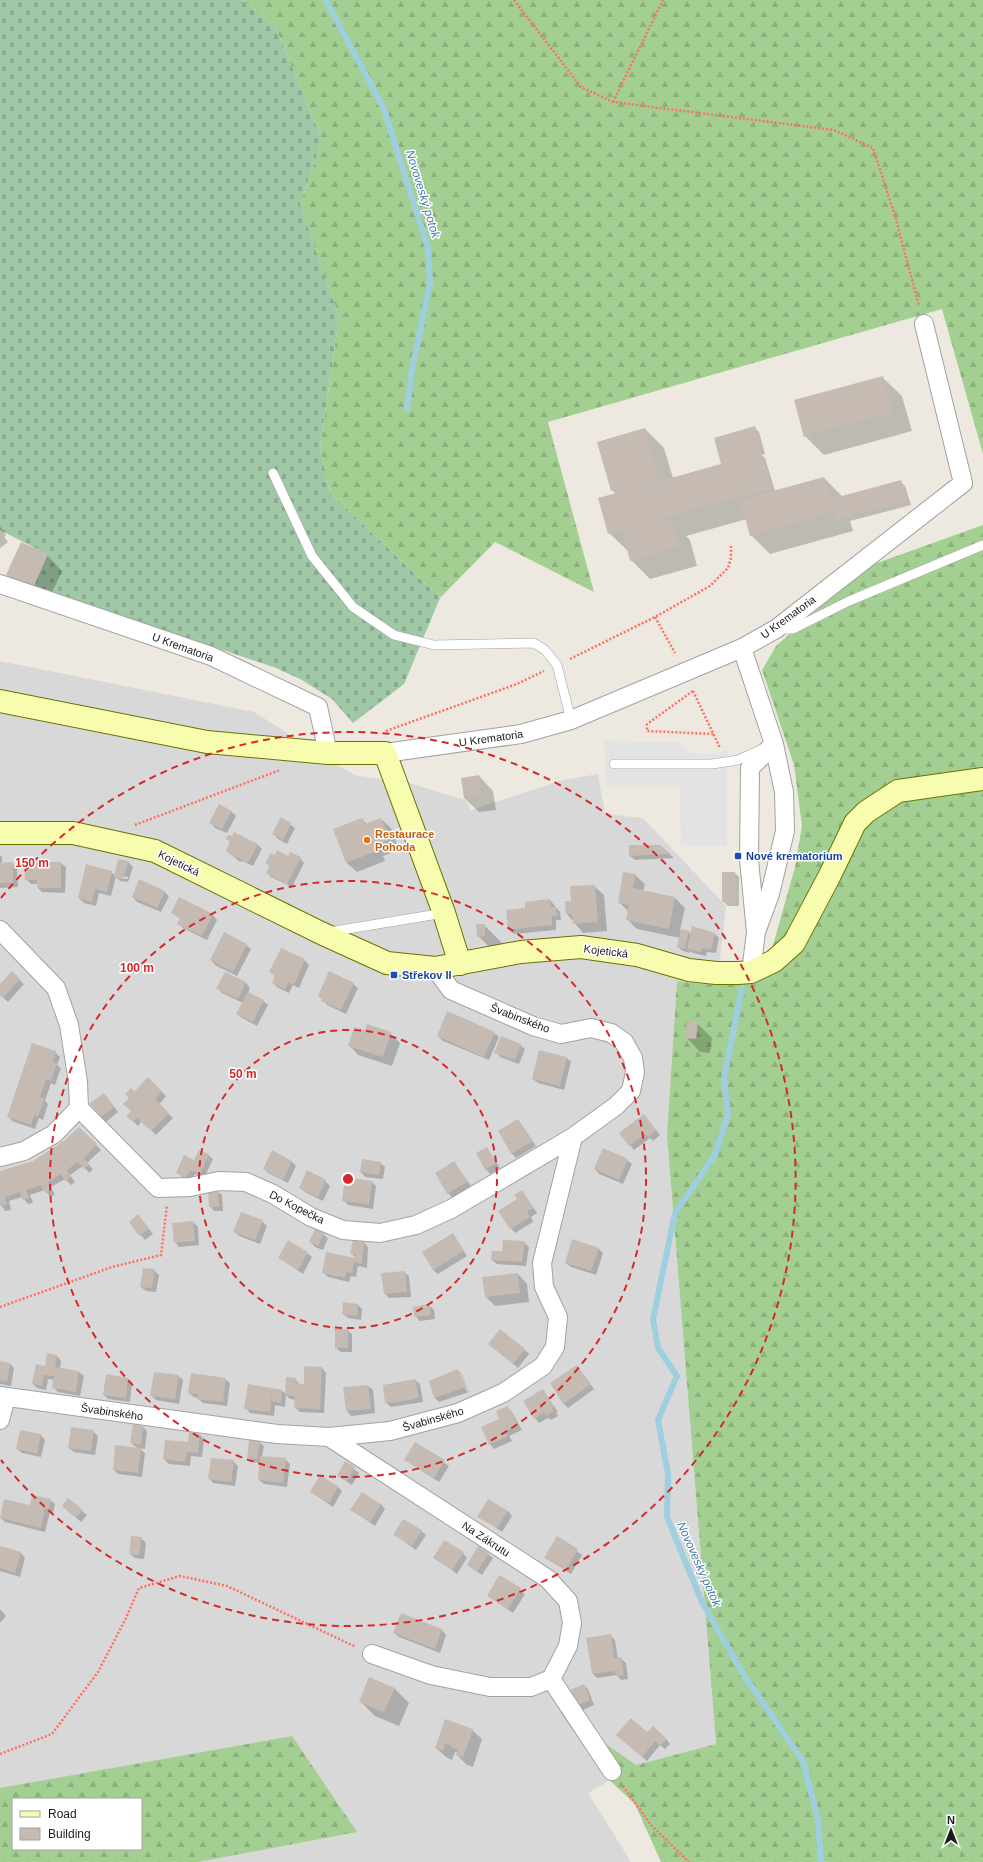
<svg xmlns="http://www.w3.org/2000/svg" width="983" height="1862" font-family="Arial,sans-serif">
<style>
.residential{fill:#d9d8d8;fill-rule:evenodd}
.forest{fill:url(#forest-firs);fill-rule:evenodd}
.cemetery{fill:url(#cemetery-stones)}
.parking{fill:#e3e3e3}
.shadow{fill:#0003;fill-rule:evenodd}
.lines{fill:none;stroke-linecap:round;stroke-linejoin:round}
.stream{stroke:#9dcfde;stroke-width:6}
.building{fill:#c5bbb3}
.lane-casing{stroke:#a2a2a2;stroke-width:10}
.street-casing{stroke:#a2a2a2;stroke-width:20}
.secondary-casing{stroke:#687400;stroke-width:24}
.path{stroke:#ff6f5f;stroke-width:2.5;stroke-dasharray:2 2;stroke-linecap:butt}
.lane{stroke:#fff;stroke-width:9}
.street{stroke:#fff;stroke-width:18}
.secondary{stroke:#f8fcaf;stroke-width:22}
.ring{fill:none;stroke:#d62828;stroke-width:2;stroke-dasharray:7 5}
.food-dot{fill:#e8710a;stroke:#fff;stroke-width:1.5}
.transit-dot{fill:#1a4fb4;stroke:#fff;stroke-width:1.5}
.labels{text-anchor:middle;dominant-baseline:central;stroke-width:3;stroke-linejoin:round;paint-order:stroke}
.street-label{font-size:11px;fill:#1b1b1b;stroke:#fff}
.food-label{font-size:11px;font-weight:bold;fill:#c56008;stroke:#fff;text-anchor:start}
.transit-label{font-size:11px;font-weight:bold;fill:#164399;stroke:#fff;text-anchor:start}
.water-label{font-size:12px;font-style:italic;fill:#4479ae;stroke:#fff}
.centre{fill:#d62828;stroke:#fff;stroke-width:2}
.ring-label{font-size:12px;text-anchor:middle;font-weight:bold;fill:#d62828;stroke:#fff;stroke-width:3;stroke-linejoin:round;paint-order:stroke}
</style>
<defs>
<pattern id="forest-firs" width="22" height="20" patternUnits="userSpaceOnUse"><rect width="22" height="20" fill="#a4cf92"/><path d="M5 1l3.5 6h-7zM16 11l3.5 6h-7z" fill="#8db17d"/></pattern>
<pattern id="cemetery-stones" width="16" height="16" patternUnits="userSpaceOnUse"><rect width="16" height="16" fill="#a0c7a6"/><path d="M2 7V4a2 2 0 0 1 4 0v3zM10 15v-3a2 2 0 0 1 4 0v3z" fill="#89aa8e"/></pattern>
</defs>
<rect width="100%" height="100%" fill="#ede9e0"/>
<!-- residential -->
<path class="residential" d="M0,661L254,712L354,775L409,783L465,800L471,810L563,780L598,774L605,814L643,818L726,906L717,986L677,981L667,1135L716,1744L636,1765L588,1793L631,1862H0ZM13,1799H141V1849H13Z"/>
<!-- forest -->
<path class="forest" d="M243,0H983V454L942,309L548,422L594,592L495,542L440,598L330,493L320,447L339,317L300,204L322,140L276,28Z
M983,525V1862H661L635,1804L606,1777L560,1712L636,1765L716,1744L667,1135L677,981C712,985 732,989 765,974L795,867L802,826L794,765L762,670L776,646L866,567Z
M292,1736L357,1832L198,1862H0V1788ZM13,1799H141V1849H13Z"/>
<!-- cemetery -->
<path class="cemetery" d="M0,0H243L276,28L322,140L300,204L339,317L320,447L330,493L440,598L404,684L353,723L332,699L302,680L276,668L34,586L47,554L0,530Z"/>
<!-- parking -->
<path class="parking" d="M604,740L680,743L688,752L693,753L716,754L727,750V846L681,845L680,785H606Z"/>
<!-- shadow -->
<path class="shadow" d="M882,377L902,396L912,431L824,455L805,436Z
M754,427L759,432L765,454L761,455L765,458L775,491L824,478L843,497L900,481L905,486L911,505L850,521L853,531L770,554L751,535L747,519L686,536L690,540L697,566L650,579L631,560L629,552L609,533L616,494L612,490L645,429L664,448L673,478L722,464Z
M0,526L6,535L4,537L8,542L0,548Z
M47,555L62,571L47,603L26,594L7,575Z
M479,776L493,791L496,810L479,812L464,798Z
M231,811L236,816L227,833L215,828L211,823Z
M281,818L295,828L287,844L278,839L273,834Z
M362,819L367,824L381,819L391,828L399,850L383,856L385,861L357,872L347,863L334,830Z
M227,839L258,845L262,849L253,866L242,861L240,862L227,851L231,842Z
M660,846L674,858L635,860L630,856Z
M0,855L2,857V863H12L17,868L18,887L0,888Z
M288,857L300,858L304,863L292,887L271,877L267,873L270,867L267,863Z
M128,862L133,867L128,882L120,881L116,877L111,896L99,893L96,906L84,903L79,898L111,872L116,876ZM119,876L128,877V879L119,878Z
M25,863H61L66,867L65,893L42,892L38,888V884H31L26,879Z
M735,873L739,877V906H728L723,901Z
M635,875L645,884L643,891L675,898L685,908L680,930L689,932L692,935L715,934L719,938L716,953L707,952L706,956L693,953L690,951V953L683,951L678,947L680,938L637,929L627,919L629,912L620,903Z
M594,886L604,895L607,931L583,933L567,914L572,902Z
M164,892L169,896L161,912L137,902L133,897Z
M179,898L213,915L217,920L207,940L183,928L178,923L181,919L172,912Z
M550,900L560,912L561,920H556V930L514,934L509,930L526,909Z
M484,925L503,944L504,955H498L478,936Z
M246,945L251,949L237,976L215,965L211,960Z
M304,960L309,965L299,988L293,985L289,993L277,987L273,982L276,977L271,972Z
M12,973L24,984L8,1002L1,995L0,997V986Z
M225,973L246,983L250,988L248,993L263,1001L268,1005L257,1026L242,1018L237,1014L243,1003L222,993L217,988Z
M353,984L358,988L346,1014L327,1005L319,996Z
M697,1023L712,1038L710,1053L700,1052L686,1037Z
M366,1031L390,1033L400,1043L392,1066L358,1055L349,1045Z
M494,1033L499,1037L489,1060L443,1041L438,1036Z
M520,1045L525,1049L519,1064L500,1057L496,1052Z
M55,1052L60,1057L57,1065L61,1068L55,1085L51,1083L45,1101L48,1104L43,1120L39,1118L35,1129L12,1121L8,1116Z
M567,1058L571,1062L564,1090L538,1083L533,1079Z
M148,1079L166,1096L159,1105L173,1118L156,1135L142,1121L138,1126L128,1116L132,1111L135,1093Z
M108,1099L118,1112L106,1122L91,1104Z
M518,1120L536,1146L516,1158L512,1154L499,1131Z
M648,1120L660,1135L653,1141L650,1138L634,1150L630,1145Z
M79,1128L101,1150L87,1163L93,1169L89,1173L83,1166L70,1175L75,1182L71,1185L65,1179L51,1187L55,1195L50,1197L45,1190L30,1195L33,1203L28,1204L22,1197L9,1201L11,1210L5,1211L0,1203V1172L34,1162L66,1141Z
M487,1148L500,1168L490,1174L486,1169Z
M208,1155L213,1159L204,1178L195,1174L191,1181L182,1177L177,1172Z
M627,1160L632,1164L623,1184L599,1174L595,1169Z
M292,1162L296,1166L288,1183L268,1173L264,1169Z
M454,1162L471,1186L453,1198L448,1193Z
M380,1163L385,1167L383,1179L365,1177L361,1172Z
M325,1181L330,1186L323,1201L305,1192L300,1188Z
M372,1182L376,1186L373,1209L348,1205L344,1200Z
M217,1191L222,1195L223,1211H214L210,1206Z
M522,1191L537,1213L531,1217L533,1222L515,1233L511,1228Z
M242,1213L262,1221L267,1226L260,1244L239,1236L234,1231Z
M142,1220L153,1234L145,1240L130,1222Z
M193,1222L198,1227L199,1245L179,1247L175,1242Z
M323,1234L328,1238L323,1250L315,1247L310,1242Z
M453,1235L467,1256L438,1274L433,1270Z
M364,1242L368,1247L367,1268L358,1266L356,1277L351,1276L349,1282L328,1277L323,1272L358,1260L351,1253Z
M524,1242L529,1247L526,1266L497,1264L492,1260Z
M598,1248L603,1253L596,1275L571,1267L566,1263Z
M307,1253L312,1257L303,1274L279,1258Z
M154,1270L159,1275L156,1292L146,1291L141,1287Z
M404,1272L409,1276L411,1297L389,1298L385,1294Z
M518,1274L527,1284L529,1302L495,1306L486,1297Z
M358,1305L362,1309L361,1320L348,1318L343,1314Z
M429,1305L434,1310L435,1319L420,1321L415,1316Z
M347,1330L352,1334V1352H341L336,1348Z
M494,1348L524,1349L529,1354L518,1368Z
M57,1356L61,1361L60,1369L79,1372L84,1376L80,1396L58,1392L53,1387L55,1380L48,1379L46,1390L37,1388L33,1384Z
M0,1362L10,1364L14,1368L11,1386L0,1384Z
M577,1366L594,1389L568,1408L563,1403Z
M322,1368L326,1373L324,1413L300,1412L295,1407L296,1400L290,1399L286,1395L285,1407L275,1405L274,1416L250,1413L246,1408L248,1385L282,1390L286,1395L295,1379L300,1385H304Z
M458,1370L462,1375L469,1392L439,1402L435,1398L430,1381ZM459,1374H461L468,1391L467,1392Z
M178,1376L183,1380L179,1404L156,1400L151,1395Z
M128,1379L132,1384L130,1402L108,1399L104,1395Z
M225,1379L230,1383L227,1406L203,1403L198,1398L194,1397L189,1393Z
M415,1380L420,1384L423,1402L391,1407L386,1403Z
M368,1386L373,1390L375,1413L351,1416L347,1411L344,1388Z
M543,1390L558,1412L556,1413L558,1416L551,1420L548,1418L539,1423L535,1418Z
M507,1407L512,1412L522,1430L509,1436L512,1441L494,1449L490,1444Z
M143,1427L147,1431L145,1449L139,1448L145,1453L142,1477L118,1474L114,1470L137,1448L131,1443Z
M93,1431L98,1436L95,1455L74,1452L69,1448Z
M41,1435L45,1440L41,1457L22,1453L17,1449Z
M200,1435L204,1439L202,1457L191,1456L190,1466L169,1464L164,1459Z
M259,1442L264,1446L262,1457L285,1459L290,1464L287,1487L264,1484L259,1480L261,1463L252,1462L248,1457Z
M415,1443L449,1466L439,1482L405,1460Z
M233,1461L238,1466L235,1486L213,1483L209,1478Z
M346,1463L359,1473L352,1485L338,1476Z
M337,1486L342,1491L333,1507L311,1492Z
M50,1500L55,1504L53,1513L50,1512L45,1532L5,1522L1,1518Z
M381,1504L385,1509L375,1526L352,1510Z
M68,1511H82L87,1515L81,1522Z
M508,1511L512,1516L502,1532L478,1516Z
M421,1531L426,1535L416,1550L395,1535Z
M557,1537L582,1555L571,1574L545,1557Z
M141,1538L146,1543L144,1559L135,1558L130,1554Z
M0,1547L21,1553L25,1558L20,1577L0,1571Z
M463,1553L467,1558L457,1574L434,1557Z
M488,1554L493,1558L482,1575L468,1565Z
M500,1577L525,1594L513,1613L488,1596Z
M0,1609L6,1616L0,1623Z
M401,1615L442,1630L446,1635L440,1653L399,1637L394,1633Z
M610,1635L615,1640L618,1659H621L626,1663L628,1679L621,1680L617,1675L597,1678L593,1674Z
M583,1685L588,1689L594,1705L580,1711L575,1706Z
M394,1688L409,1703L399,1726L375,1716L360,1701Z
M445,1720L472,1730L482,1739L473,1767L467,1765L457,1755L458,1753L455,1752L452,1760L446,1757L436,1748Z
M647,1734L666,1739L670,1744L665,1749L660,1745L647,1761L622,1740Z"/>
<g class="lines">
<!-- stream -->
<path class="stream" d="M326,0L384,109L428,248L430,283L412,370L407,409
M742,988L724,1078L728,1114L715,1155L675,1213L653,1319L658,1348L677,1376L658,1420L668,1474L667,1517L702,1602L743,1674L803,1761L818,1820L821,1862"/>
</g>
<!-- building -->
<path class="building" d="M883,376L893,412L804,437L794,400Z
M755,426L761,449L756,451L757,454L761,453L772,488L652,521L663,519L664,522L671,519L679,547L630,561L623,534L630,531L629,528L608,534L598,498L620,492L619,489L611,491L597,442L645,428L659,477L646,481L652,480L653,483L721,464L714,438Z
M824,477L831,499L901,480L907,501L836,520L834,512L750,536L740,500Z
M21,542L48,554L33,588L6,575Z
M479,775L482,795L464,798L461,778Z
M219,804L232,811L222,829L209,823Z
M281,817L291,823L283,840L272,834Z
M362,818L365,824L381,818L390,840L374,847L376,851L346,863L333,829Z
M234,832L258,844L248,863L237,857L235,858L226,851L230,841L226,839L228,835L232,836Z
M629,845H660L671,854L629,856Z
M277,850L288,856L290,852L301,857L287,884L266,873L270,866L265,863L271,853L275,855Z
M118,859L129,861L123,878L114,877Z
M13,862V883H0V863Z
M24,862H61V888H37V880H25Z
M86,864L112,871L107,892L95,889L92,902L78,898Z
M623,872L636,874L633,888L675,897L669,929L626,920L629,905L618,903Z
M722,872H735V902H722Z
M139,879L165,891L157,908L132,897Z
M595,885L598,922L573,924L572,914H566L565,901H571L570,886Z
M179,897L213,914L202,936L177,924L180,918L171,913Z
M550,899L551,907H556L557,916H552V925L508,930L506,910L525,908V902Z
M476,924H485V936L477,937Z
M692,926L715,933L711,950L702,948L701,952L687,949Z
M681,929L689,931L685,949L677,947Z
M224,932L247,944L233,972L210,960Z
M281,948L305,959L294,985L288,982L285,989L272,983L275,975L269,972Z
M12,971L20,979L3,998L0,995V984Z
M329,971L354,983L341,1010L321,1001L322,999L318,996Z
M225,972L246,982L238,999L216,989Z
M248,992L264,1000L253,1022L236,1014Z
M447,1011L495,1032L484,1057L437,1036Z
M687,1021L698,1022L696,1039L685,1038Z
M367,1024L391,1032L383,1057L348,1046L354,1027L365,1030Z
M501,1036L521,1044L515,1060L494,1053Z
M32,1043L56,1051L53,1062L57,1063L51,1081L46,1079L40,1097L44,1099L38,1116L34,1115L31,1125L7,1117Z
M539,1050L567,1057L560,1086L532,1079Z
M148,1077L162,1091L155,1099L169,1113L151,1131L137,1118L133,1122L126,1116L131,1111L123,1104L129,1098L125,1094L131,1088L135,1091Z
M104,1093L114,1107L100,1118L90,1103Z
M644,1114L656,1130L648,1137L645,1134L629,1146L619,1133Z
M518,1119L533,1141L511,1154L498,1131Z
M79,1127L97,1144L84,1158L89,1164L84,1169L78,1162L67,1170L71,1177L65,1181L61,1174L48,1182L51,1190L45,1193L41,1185L26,1190L29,1198L22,1200L20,1192L5,1197L7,1205L0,1206V1171L33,1161L65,1140Z
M487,1147L496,1163L485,1170L476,1153Z
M603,1148L628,1159L619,1180L594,1169Z
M199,1150L209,1154L200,1174L190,1170L186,1178L176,1173L184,1155L194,1160Z
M272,1150L292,1161L283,1180L263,1169Z
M362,1159L381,1162L379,1175L360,1172Z
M454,1161L467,1182L447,1194L435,1173Z
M307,1170L326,1180L318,1197L299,1188Z
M345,1177L372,1181L369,1204L342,1201Z
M218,1190L219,1207H209L208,1191Z
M522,1190L533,1208L527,1212L530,1217L510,1229L498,1211L517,1199L514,1195Z
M241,1212L263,1220L255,1240L233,1232Z
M138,1214L149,1229L139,1236L129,1222Z
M193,1221L195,1241L174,1243L172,1223Z
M315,1229L324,1233L318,1246L309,1242Z
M453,1233L464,1251L433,1270L422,1252Z
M353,1239L364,1241L362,1264L354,1262L352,1273L346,1272L345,1278L322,1273L326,1252L355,1258L356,1255L350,1254Z
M572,1239L599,1248L591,1271L565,1263Z
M288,1240L308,1252L298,1270L278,1258Z
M503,1240L525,1241L522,1262L491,1260L492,1251H502Z
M143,1268L155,1269L152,1288L140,1287Z
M405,1271L407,1292L384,1294L381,1273Z
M518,1273L520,1293L485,1297L482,1277Z
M343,1302L358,1304L357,1316L342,1314Z
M429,1304L431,1315L414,1317L413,1307Z
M335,1329H348V1348H335Z
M500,1329L525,1349L513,1364L488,1344Z
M47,1353L57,1355L55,1367L79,1371L76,1392L52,1388L54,1376L44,1375L42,1386L32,1384L36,1364L45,1366Z
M0,1361L10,1363L7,1382L0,1381Z
M577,1365L590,1385L563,1404L550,1383Z
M304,1366L322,1367L320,1409L294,1408L295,1396L285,1395L286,1377L296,1378L295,1383L304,1384Z
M458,1369L466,1387L434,1398L429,1381Z
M154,1372L179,1375L175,1399L150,1396Z
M191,1373L226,1378L223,1402L197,1399L198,1394L188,1393Z
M106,1374L128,1378L126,1398L103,1395Z
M415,1379L419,1398L398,1402L385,1403L383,1385Z
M248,1384L282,1390L281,1403L272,1401V1394L270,1412L244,1409Z
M368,1385L371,1409L346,1411L343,1387Z
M543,1389L554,1407L552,1408L554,1411L546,1416L544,1413L534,1419L523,1401Z
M508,1406L518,1425L505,1431L508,1436L489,1445L481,1427L499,1419L496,1411Z
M133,1424L143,1426L141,1445L130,1443Z
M71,1427L94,1430L91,1451L68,1448Z
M20,1430L41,1434L37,1454L16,1449Z
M189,1432L200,1434L198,1453L187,1452L185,1462L163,1459L165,1440L188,1442Z
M249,1440L260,1441L257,1459L247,1458Z
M415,1442L445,1460L434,1478L404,1460Z
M115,1445L141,1448L138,1473L113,1470Z
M260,1456L286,1458L283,1483L258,1480Z
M211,1458L234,1460L231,1482L208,1479Z
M345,1461L355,1467L347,1481L337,1476Z
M320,1475L338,1486L329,1503L310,1492Z
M362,1492L381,1504L370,1522L350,1510Z
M32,1495L51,1499L49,1509L45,1508L41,1528L0,1518L4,1499L30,1505Z
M68,1498L83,1510L76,1518L62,1506Z
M488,1499L508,1511L497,1528L477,1517Z
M403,1519L422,1530L412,1546L393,1535Z
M131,1536L142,1537L139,1555L129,1554Z
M557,1536L578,1549L566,1570L544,1558Z
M444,1540L464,1552L452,1570L433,1558Z
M0,1546L21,1552L15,1573L0,1568Z
M478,1546L489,1553L477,1572L467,1565Z
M499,1575L521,1588L508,1609L487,1596Z
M401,1613L442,1629L435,1649L393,1633Z
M611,1634L614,1658L621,1657L624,1675L616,1676L615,1671L592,1674L586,1638Z
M369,1677L395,1688L384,1712L359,1702Z
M584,1684L590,1700L574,1707L568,1691Z
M631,1718L647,1732L653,1726L667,1739L660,1746L655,1741L642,1757L616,1735Z
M445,1719L473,1729L463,1758L456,1755L458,1750L451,1747V1745L445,1743L443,1751L435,1748Z"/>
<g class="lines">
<defs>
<path id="lane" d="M273,473L312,556L353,607L394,635L434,645L534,643L545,650L557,665L571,720
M780,629H793L849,601L983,545
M614,764H712L738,760L762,749
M329,932L444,913"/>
<path id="street" d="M0,584L211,656L318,707L328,753
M742,648L774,744L784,792L785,831L770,894L756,932
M385,753L521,734L571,720L742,648L776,629L963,483L924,324
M0,930L56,988L69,1025L78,1082L79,1108
M751,972L756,932L749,860L750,768L774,744
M79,1108L158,1188L190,1187L219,1181L246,1182L273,1194L311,1217L343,1230L380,1233L416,1225L451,1209L573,1137L616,1106L631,1091L635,1072L633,1058L624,1042L611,1033L591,1028L561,1034L533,1026L451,990L435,968
M0,1157L24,1151L54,1134L79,1108
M0,1396L277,1434L329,1437L390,1431L458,1413L503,1393L543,1366L555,1347L558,1317L544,1287L542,1263L573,1137
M0,1420L6,1397
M329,1437L548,1579L568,1601L572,1623L568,1646L551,1679L531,1687H490L431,1675L372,1654
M551,1679L612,1771"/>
<path id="secondary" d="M0,701L207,742L328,753H385L444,913L460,964
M0,833H73L155,851L321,933L387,963L435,968L521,952L581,947L637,955L689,970L716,973H738L751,972L774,961L794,943L829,877L855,823L866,812L898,791L983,779"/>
</defs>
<!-- lane casing -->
<use href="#lane" class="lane-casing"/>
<!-- street casing -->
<use href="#street" class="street-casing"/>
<!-- secondary casing -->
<use href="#secondary" class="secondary-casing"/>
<!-- path -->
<path class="path" d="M514,0L581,87L613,102L834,130L873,148L895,216L919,306
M613,102L663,0
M655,617L675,653
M570,659L655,617L710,586L728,568L731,558V546
M693,691L647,724V731L713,734
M693,691L720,748
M386,731L517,684L544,671
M135,825L280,770
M0,1307L112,1267L161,1255L167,1205
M0,1754L52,1734L98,1672L125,1620L139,1588L180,1576L227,1586L356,1647
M623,1786L650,1824L689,1862"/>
<!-- lane -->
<use href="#lane" class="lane"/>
<!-- street -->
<use href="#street" class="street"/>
<!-- secondary -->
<use href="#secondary" class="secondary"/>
</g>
<!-- distance rings -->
<g class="ring">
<circle cx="348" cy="1179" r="149"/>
<circle cx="348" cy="1179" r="298"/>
<path d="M1 898A447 447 0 1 1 1 1460"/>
</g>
<!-- markers -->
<circle class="food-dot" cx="367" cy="840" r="4"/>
<g class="transit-dot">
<rect x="734" y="852" width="8" height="8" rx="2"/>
<rect x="390" y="971" width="8" height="8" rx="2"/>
</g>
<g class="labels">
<!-- street labels -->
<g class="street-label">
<text transform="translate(788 617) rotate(-36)">U Krematoria</text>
<text transform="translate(183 647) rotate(20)">U Krematoria</text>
<text transform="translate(491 738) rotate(-8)">U Krematoria</text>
<text transform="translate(179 863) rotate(26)">Kojetická</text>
<text transform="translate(606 951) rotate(7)">Kojetická</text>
<text transform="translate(520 1018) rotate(21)">Švabinského</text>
<text transform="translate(297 1207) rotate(27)">Do Kopečka</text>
<text transform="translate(112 1412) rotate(8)">Švabinského</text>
<text transform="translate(433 1419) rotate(-16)">Švabinského</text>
<text transform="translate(486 1539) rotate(33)">Na Zákrutu</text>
</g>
<!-- food labels -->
<g class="food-label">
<text x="375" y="834">Restaurace<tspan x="375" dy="13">Pohoda</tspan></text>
</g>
<!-- transit labels -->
<g class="transit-label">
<text x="746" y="856">Nové krematorium</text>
<text x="402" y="975">Střekov II</text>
</g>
<!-- water labels -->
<g class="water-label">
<text transform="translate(423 194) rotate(73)">Novoveský potok</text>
<text transform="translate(699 1564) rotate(66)">Novoveský potok</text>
</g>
</g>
<circle cx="348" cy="1179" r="6" class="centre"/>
<g class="ring-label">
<text x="32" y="867">150 m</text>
<text x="137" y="972">100 m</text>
<text x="243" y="1078">50 m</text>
</g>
<!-- legend -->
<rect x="12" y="1798" width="130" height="52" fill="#ffffff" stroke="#a4a4a4"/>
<rect x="20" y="1811" width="20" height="6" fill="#f8fcaf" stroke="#a4a4a4"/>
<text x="48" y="1818" font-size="12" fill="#1b1b1b">Road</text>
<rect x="20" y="1828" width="20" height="12" fill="#c5bbb3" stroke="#a4a4a4"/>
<text x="48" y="1838" font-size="12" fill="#1b1b1b">Building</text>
<!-- north arrow -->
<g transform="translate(951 1830)" stroke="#ffffff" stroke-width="3" paint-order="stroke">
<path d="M0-3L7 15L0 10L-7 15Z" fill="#1b1b1b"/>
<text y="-6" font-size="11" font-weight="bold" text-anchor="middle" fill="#1b1b1b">N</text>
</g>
</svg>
